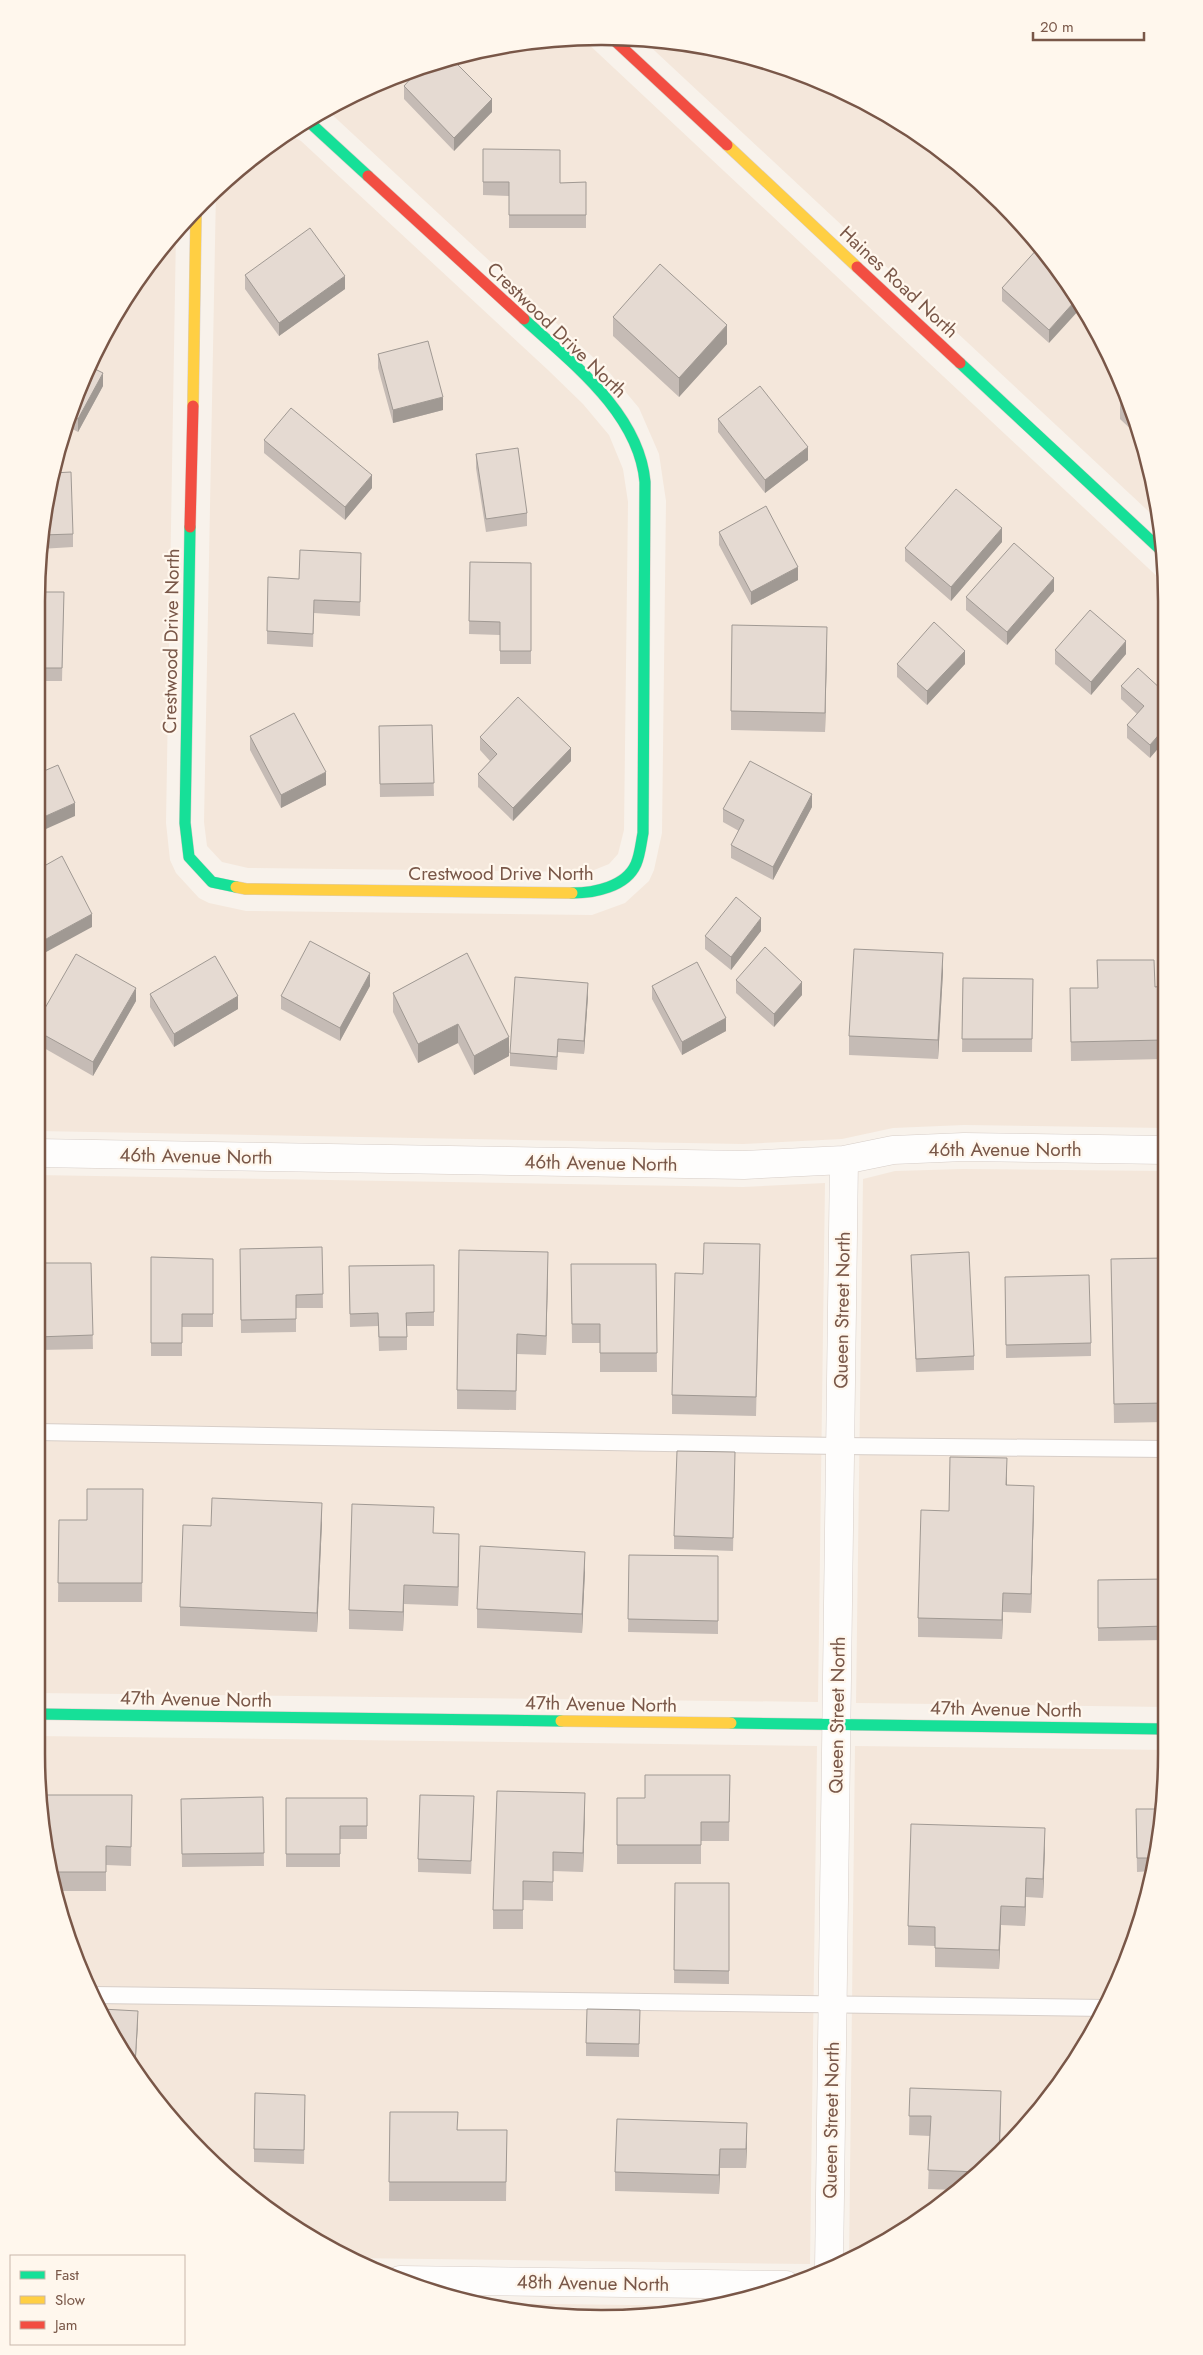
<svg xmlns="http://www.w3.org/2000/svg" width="1203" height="2355" font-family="Jost,sans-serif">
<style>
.residential{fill:#f4e7db}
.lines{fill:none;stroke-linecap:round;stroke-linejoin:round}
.lane-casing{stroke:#d7cec8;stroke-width:18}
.street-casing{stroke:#d7cec8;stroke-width:29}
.fast-casing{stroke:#d8cdc7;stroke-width:12}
.slow-casing{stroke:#d8cdc7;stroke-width:12}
.jam-casing{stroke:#d8cdc7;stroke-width:12}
.lane{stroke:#fefdfc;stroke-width:16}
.street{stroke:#fefdfc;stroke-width:28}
.fast{stroke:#16e098;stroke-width:11}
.slow{stroke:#ffcf43;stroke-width:11}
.jam{stroke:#f24e42;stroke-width:11}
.wall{fill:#c5bbb5}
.shaded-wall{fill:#a09993}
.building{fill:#e5dad2;stroke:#a09993}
.labels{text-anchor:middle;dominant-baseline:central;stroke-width:4.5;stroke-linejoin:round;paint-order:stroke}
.street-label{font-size:19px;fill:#795748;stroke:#fff7ed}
.rim{fill:none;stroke:#795748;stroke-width:2.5}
</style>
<rect width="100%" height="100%" fill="#f8f2eb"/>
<!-- residential -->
<path class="residential" d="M641,38L748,55L851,94L946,153L1050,258L1124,385L1160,522Z
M583,39L1162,581L1164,1128L964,1125L893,1128L842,1139L743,1144L37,1131V565L55,455L94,352L153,258L176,232L166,823L170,860L176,873L199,898L209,903L246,911L592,915L625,903L649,881L654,870L662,833L666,501L659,454L639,408L609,372L326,109L420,66L527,41Z
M288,134L301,141L548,370L583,404L609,435L623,469L628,502L624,830L618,854L609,864L589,872L248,868L222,862L207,846L204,822L216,191L229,177Z
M963,1169L1164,1171L1165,1707L856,1703L863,1179L895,1171Z
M37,1175L743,1187L825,1183L818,1702L36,1693Z
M36,1736L817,1746L810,2264L349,2258L319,2243L229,2178L153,2098L112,2036L66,1935L47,1864Z
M855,1746L1165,1750L1166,1790L1148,1900L1109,2003L1071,2068L1001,2153L916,2223L849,2262Z
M474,2303L716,2306L675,2314L565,2318L491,2308Z"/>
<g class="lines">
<defs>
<path id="lane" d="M37,1432L840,1446L1165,1449
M93,1995L1106,2008"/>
<path id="street" d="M37,1153L744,1165L844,1160L893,1150L964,1147L1164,1150
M829,2269L844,1160
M400,2280L786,2285"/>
<path id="fast" d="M307,120L368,176
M524,319C571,362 639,413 645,482L643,833C641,843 640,855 636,864C626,887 594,893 572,893
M960,363L1162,551
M190,527L185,823L189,857L212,882L236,887
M36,1714L561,1721
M731,1723L1165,1729"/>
<path id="slow" d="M727,145L857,267
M193,406L196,212
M236,887L246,889L572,893
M561,1721L731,1723"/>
<path id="jam" d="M612,38L727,145
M368,176L524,319
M857,267L960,363
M190,527L193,406"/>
</defs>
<!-- lane casing -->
<use href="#lane" class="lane-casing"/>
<!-- street casing -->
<use href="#street" class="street-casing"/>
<!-- fast casing -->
<use href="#fast" class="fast-casing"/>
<!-- slow casing -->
<use href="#slow" class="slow-casing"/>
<!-- jam casing -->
<use href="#jam" class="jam-casing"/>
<!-- lane -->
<use href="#lane" class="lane"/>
<!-- street -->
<use href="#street" class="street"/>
<!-- fast -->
<use href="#fast" class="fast"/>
<!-- slow -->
<use href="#slow" class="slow"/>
<!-- jam -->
<use href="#jam" class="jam"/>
</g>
<!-- wall -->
<path class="wall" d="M404,86L492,112L454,151L404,99Z
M483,149L560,183L586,182V228H509V196L483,195Z
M1050,258L1049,343L1002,301V288Z
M245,275L345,289L279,336L245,289Z
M613,317L727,344L679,397L613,336Z
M378,354L443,410L393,423L378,368Z
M89,366L103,386L78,432L67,426Z
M1126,393L1137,435L1120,419V400Z
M718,419L808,460L765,493L718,432Z
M264,440L372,488L345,520L264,453Z
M476,454L527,513V526L486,532L476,468Z
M53,473L73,534V547L40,549Z
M719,532L798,580L751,605L719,545Z
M1002,542L951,601L905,561V548Z
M470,562L531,563V664H500V635L469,634Z
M361,566L360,616L314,613L313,647L267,644V631L299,579Z
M1054,591L1007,645L966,610V597Z
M37,592H64L62,681H37Z
M827,646L825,732L731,730V711Z
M1055,650L1126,654L1091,695L1055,664Z
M897,664H965L927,705L897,677Z
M1121,686L1162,690L1150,758L1127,738V725L1137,714L1121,699Z
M432,725L434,796L380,797L379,726Z
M250,736L326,785L281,808L250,750Z
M480,737L571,761L513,821L478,787V774L490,761L480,750Z
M812,807L773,880L731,858V845L739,831L723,822V809Z
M761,931L731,970L705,949V936Z
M467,953L509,1056L474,1075L458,1043L418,1063L393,1012V993Z
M1097,960L1155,987L1163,986V1059L1071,1061L1070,988H1098Z
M943,972L938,1059L849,1055V1036Z
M963,978L1033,979L1032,1052H962Z
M736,980L802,995L774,1027L736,993Z
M370,986L340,1041L281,1009V996Z
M652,986L726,1031L682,1055L652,999Z
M150,994L238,1009L174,1047L150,1007Z
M588,996L584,1054L558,1052L557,1070L510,1066V1053Z
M136,1001L93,1076L37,1044V1022Z
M322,1247L323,1308H296V1332L241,1333L240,1249Z
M911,1255L974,1356V1370L916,1372Z
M151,1257L213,1259V1327H182V1356H151Z
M1164,1258V1422L1114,1423L1111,1259Z
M37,1263H91L93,1349L37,1350Z
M760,1263L756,1416L672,1414V1395Z
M571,1264H656L657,1372H600V1343H572Z
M434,1265V1326H407V1350L379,1351L378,1326L350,1327L349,1266Z
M548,1271L546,1355L517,1354L516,1410L457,1409V1390Z
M1005,1277L1091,1343V1356L1006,1358Z
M735,1465L733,1551L674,1549V1536Z
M1007,1477V1485L1034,1505L1031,1613L1003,1612L1002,1639L918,1637V1618L949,1511Z
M143,1489L142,1602H58L59,1520H87Z
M322,1522L317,1632L180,1626V1607L211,1526Z
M433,1533L459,1553L458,1606L404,1604L403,1631L349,1629V1610Z
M629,1555L718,1556V1634L628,1632Z
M585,1571L582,1633L477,1628V1609Z
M1165,1579V1640L1098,1641V1580Z
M730,1775L729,1841H701V1864H617V1798H645Z
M132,1795L131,1866L106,1865V1891H54L47,1863Z
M263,1797L264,1866L182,1867L181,1799Z
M286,1798H367V1839H340V1867H286Z
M474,1809L471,1874L418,1872V1859Z
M1136,1809H1163L1152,1871L1137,1872Z
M585,1812L583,1872L553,1871V1901L523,1900V1929H493V1910Z
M1045,1847L1043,1898L1026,1897L1025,1926L1001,1925L999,1969L935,1967V1946L908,1945V1926Z
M675,1883H729V1984L674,1983Z
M640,2010L639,2057L586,2056V2043Z
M910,2088L1001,2110L1000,2154L956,2190L928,2189L930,2136L909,2135Z
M305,2109L304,2164L254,2162V2149Z
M390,2112L458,2130H507L506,2201H389Z
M747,2142L746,2168H720L719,2194L615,2191V2172Z"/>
<!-- shaded-wall -->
<path class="shaded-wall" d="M492,99V112L454,151V138Z
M345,276V289L279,336V323Z
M1075,301L1080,309L1049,343V330Z
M727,325V344L679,397V378Z
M103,373V386L78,432V419Z
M443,397V410L393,423V410Z
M808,447V460L765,493V480Z
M372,475V488L345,520V507Z
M1002,528V542L951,601V587Z
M798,567V580L751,605V592Z
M1054,578V591L1007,645V632Z
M827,627V646L825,732V713Z
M1126,641V654L1091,695V682Z
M965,651V664L927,705V691Z
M1162,731V744L1150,758V745Z
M571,748V761L513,821V808Z
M326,772V785L281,808V795Z
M812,794V807L773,880V867Z
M75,803V816L37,833V820Z
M92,914V927L37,957V944Z
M761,918V931L731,970V957Z
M943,953V972L938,1059V1040Z
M370,973V986L340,1041V1028Z
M802,982V995L774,1027V1014Z
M588,983V996L584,1054V1041Z
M136,988V1001L93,1076V1062Z
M238,996V1009L174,1047V1034Z
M726,1018V1031L682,1055V1042Z
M458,1024V1043L418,1063V1044Z
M509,1037V1056L474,1075V1056Z
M548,1252V1271L546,1355V1336Z
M1007,1458V1477L1006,1504V1485Z
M1034,1486V1505L1031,1613V1594Z
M322,1503V1522L317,1632V1613Z
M459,1534V1553L458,1606V1587Z
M585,1552V1571L582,1633V1614Z
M404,1585V1604L403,1631V1612Z
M1003,1593V1612L1002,1639V1620Z
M585,1793V1812L583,1872V1853Z
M1045,1828V1847L1043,1898V1879Z
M1026,1878V1897L1025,1926V1907Z
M1001,1906V1925L999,1969V1950Z
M138,2011V2024L135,2071V2066Z
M1001,2091V2110L999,2155Z
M747,2123V2142L746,2168V2149Z
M720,2149V2168L719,2194V2175Z"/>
<!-- building -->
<path class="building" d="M452,59L492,99L454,138L404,86L423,65Z
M483,149L560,150V183L586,182V215H509V182H483Z
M310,228L345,276L279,323L245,275Z
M1039,247L1050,258L1075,301L1049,330L1002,288Z
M660,264L727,325L679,378L613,317Z
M428,341L443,397L393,410L378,354Z
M89,366L103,373L78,419L71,415Z
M760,386L808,447L765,480L718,419Z
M1126,393L1130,409L1120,400Z
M291,408L372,475L345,507L264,440Z
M518,448L527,513L486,519L476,454Z
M71,472L73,534L42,535L53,473Z
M956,489L1002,528L951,587L905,548Z
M766,506L798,567L751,592L719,532Z
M1014,543L1054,578L1007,632L966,597Z
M300,550L361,553L360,602L314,600L313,634L267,631L268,577L299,579Z
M470,562L531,563V651H500V622L469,621Z
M37,592H64L62,668H37Z
M1090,610L1126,641L1091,682L1055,650Z
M934,622L965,651L927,691L897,664Z
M732,625L827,627L825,713L731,711Z
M1138,668L1162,690V731L1150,745L1127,725L1144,706L1121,686Z
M518,697L571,748L513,808L478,774L497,754L480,737Z
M294,713L326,772L281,795L250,736Z
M432,725L434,783L380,784L379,726Z
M750,761L812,794L773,867L731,845L744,820L723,809Z
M58,765L75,803L37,820V774Z
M62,856L92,914L37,944V907L39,906L37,902V870Z
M736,897L761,918L731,957L705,936Z
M310,941L370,973L340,1028L281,996Z
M765,947L802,982L774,1014L736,980Z
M854,949L943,953L938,1040L849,1036Z
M467,953L509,1037L474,1056L458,1024L418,1044L393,993Z
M76,954L136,988L93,1062L37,1031V1022Z
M215,956L238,996L174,1034L150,994Z
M1097,960H1154L1155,987L1163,986V1040L1071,1042L1070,988H1098Z
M697,962L726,1018L682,1042L652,986Z
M515,977L588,983L584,1041L558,1039L557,1057L510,1053Z
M963,978L1033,979L1032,1039H962Z
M704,1243L760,1244L756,1397L672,1395L675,1273L703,1274Z
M322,1247L323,1294L296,1295V1319L241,1320L240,1249Z
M459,1250L548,1252L546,1336L517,1334L516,1391L457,1390Z
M969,1252L974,1356L916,1359L911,1255Z
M151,1257L213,1259V1314H182V1343H151Z
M1164,1258V1403L1114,1404L1111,1259Z
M37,1263H91L93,1335L37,1337Z
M571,1264H656L657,1353H600V1324H572Z
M434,1265V1312L406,1313L407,1337H379L378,1313L350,1314L349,1266Z
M1089,1275L1091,1343L1006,1345L1005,1277Z
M677,1451L735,1452L733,1538L674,1536Z
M950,1457L1007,1458L1006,1485L1034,1486L1031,1594L1003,1593L1002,1620L918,1618L921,1510L949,1511Z
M87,1489H143L142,1583H58L59,1520H87Z
M212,1498L322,1503L317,1613L180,1607L183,1525L211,1526Z
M352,1504L434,1507L433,1533L459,1534L458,1587L404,1585L403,1612L349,1610Z
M480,1546L585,1552L582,1614L477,1609Z
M629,1555L718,1556V1621L628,1619Z
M1165,1579V1626L1098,1628V1580Z
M645,1775H730L729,1822H701V1845H617V1798H645Z
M497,1791L585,1793L583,1853L553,1852V1882L523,1881V1910H493Z
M40,1795H132L131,1847L106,1846V1872H49L47,1863Z
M420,1795L474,1796L471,1861L418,1859Z
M263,1797L264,1853L182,1854L181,1799Z
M286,1798H367V1826H340V1854H286Z
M1136,1809H1163L1154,1858H1137Z
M911,1824L1045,1828L1043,1879L1026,1878L1025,1907L1001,1906L999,1950L935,1948V1927L908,1926Z
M675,1883H729V1971L674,1970Z
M102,2009L138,2011L135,2066H132L112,2036L102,2014Z
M587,2009L640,2010L639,2044L586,2043Z
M910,2088L1001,2091L999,2155L978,2172L928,2170L931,2116H909Z
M255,2093L305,2095L304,2150L254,2149Z
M390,2112H458L457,2130H507L506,2182H389Z
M617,2119L747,2123L746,2149H720L719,2175L615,2172Z"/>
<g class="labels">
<!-- street labels -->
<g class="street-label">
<text transform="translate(899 282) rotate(43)">Haines Road North</text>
<text transform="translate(557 330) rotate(44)">Crestwood Drive North</text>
<text transform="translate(171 641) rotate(-89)">Crestwood Drive North</text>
<text x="501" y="873">Crestwood Drive North</text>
<text x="1005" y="1149">46th Avenue North</text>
<text transform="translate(196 1156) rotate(1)">46th Avenue North</text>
<text transform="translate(601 1163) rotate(1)">46th Avenue North</text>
<text transform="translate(842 1310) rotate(-89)">Queen Street North</text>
<text transform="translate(196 1699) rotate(1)">47th Avenue North</text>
<text transform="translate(601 1704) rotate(1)">47th Avenue North</text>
<text transform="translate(1006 1709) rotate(1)">47th Avenue North</text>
<text transform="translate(837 1715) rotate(-89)">Queen Street North</text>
<text transform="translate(831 2120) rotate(-89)">Queen Street North</text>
<text transform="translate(593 2283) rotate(1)">48th Avenue North</text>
</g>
</g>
<!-- crop -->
<path d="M0 0H1203V2355H0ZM601 45H602A556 556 0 0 1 1158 601V1754A556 556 0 0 1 602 2310H601A556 556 0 0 1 45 1754V601A556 556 0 0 1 601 45Z" fill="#fff7ed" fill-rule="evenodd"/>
<path class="rim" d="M601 45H602A556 556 0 0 1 1158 601V1754A556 556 0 0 1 602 2310H601A556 556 0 0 1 45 1754V601A556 556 0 0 1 601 45Z"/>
<!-- legend -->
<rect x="10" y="2255" width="175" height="90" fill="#fff7ed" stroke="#c9b7ab"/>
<rect x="20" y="2271" width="25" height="8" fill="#16e098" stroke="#c9b7ab"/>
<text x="55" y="2280" font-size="15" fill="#795748">Fast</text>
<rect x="20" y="2296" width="25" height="8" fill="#ffcf43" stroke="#c9b7ab"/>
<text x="55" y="2305" font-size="15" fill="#795748">Slow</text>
<rect x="20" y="2321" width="25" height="8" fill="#f24e42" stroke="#c9b7ab"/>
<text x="55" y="2330" font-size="15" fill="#795748">Jam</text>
<!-- scale -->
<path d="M1033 32v8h111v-8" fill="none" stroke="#795748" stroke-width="2.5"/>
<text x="1040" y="32" font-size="15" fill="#795748" stroke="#fff7ed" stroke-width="4" paint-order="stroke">20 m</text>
</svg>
